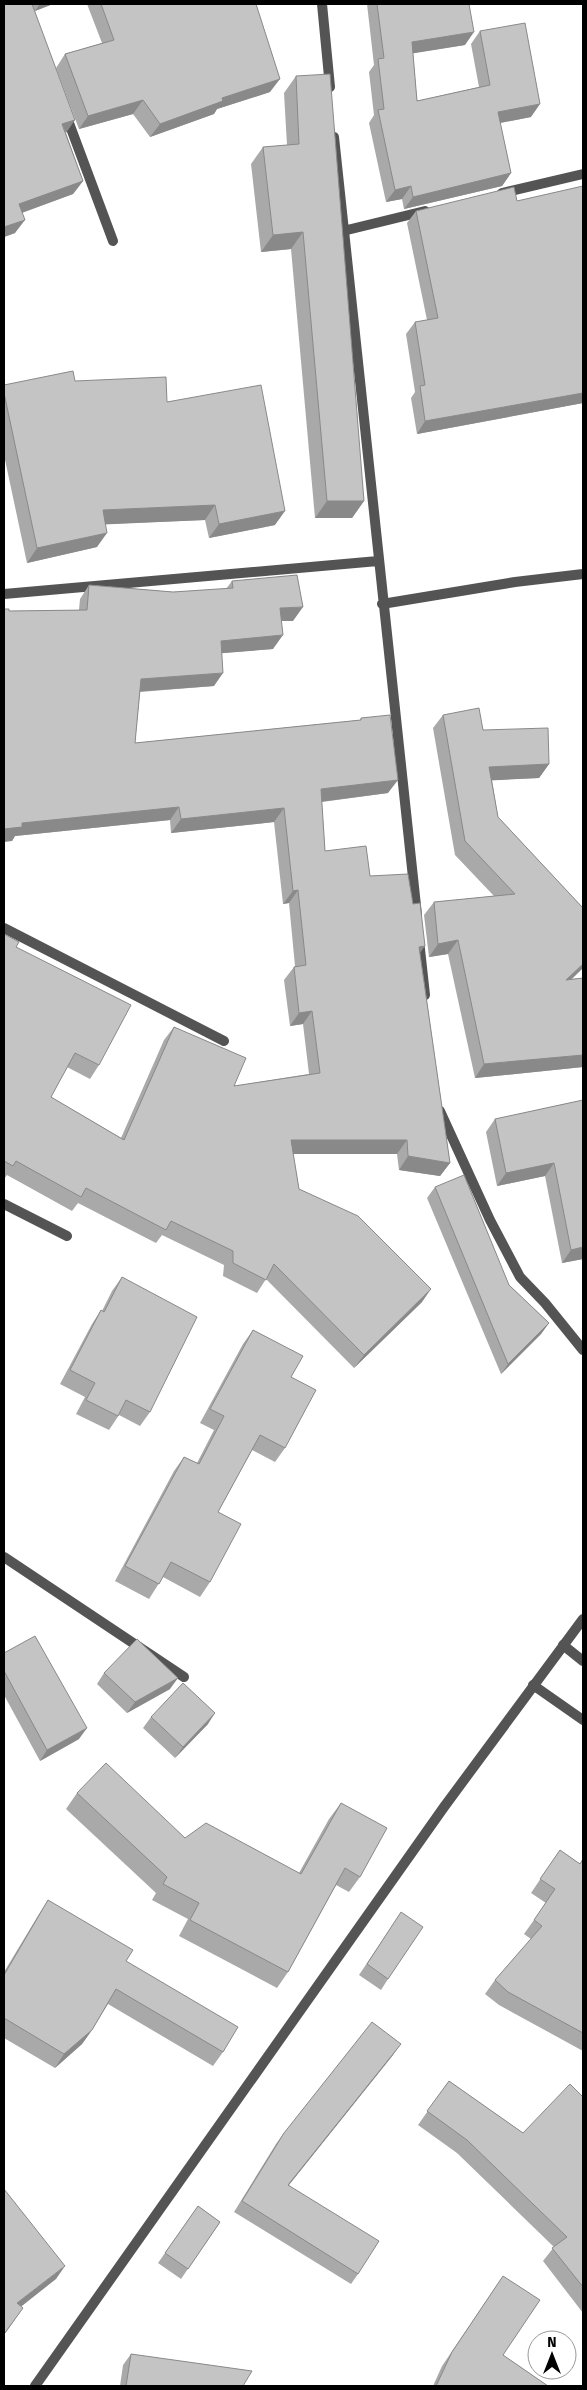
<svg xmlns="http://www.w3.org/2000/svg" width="587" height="2390" font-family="'Fira Sans',sans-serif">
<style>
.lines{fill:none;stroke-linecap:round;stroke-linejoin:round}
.lane{stroke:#545454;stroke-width:10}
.street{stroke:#545454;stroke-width:10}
.wall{fill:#a9a9a9}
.shaded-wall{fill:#898989}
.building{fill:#c4c4c4;stroke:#898989}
</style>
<rect width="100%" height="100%" fill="#fff"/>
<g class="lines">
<!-- lane -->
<path class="lane" d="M4,1204L67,1236
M563,1645L583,1661
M533,1685L583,1720"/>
<!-- street -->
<path class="street" d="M322,4L330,87
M66,115L113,241
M334,137L417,915
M502,193L583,174
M343,231L425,211
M4,594L378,561
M382,604L515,582L583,574
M4,928L224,1041
M419,940L425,995
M440,1111L490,1220L520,1277L545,1303L583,1350
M4,1557L184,1677
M35,2386L444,1807L583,1619"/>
</g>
<!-- wall -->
<path class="wall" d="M4,4H53L35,11L66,133L83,181L73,194L22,213L15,233L4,237Z
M87,4H256L270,92L217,109L214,114L150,137L133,114L79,129L56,68L65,54L102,43Z
M367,4H469L465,45L413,53L417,101L479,87L471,44L480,31L531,117L500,123L511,173L502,186L404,209L402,199L386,202L369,123L374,115L369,72L374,65Z
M296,76L364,501L352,518H315L291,249L261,252L251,164L263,147L287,145L284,93Z
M517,201L583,403L417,434L411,398L415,392L406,334L415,322L427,320L407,223L416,211Z
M75,381L167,402L275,525L209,538L205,520L106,524L97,547L27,563L4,455V385Z
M232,581L293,621H282L273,649L222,653L214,686L140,692L135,743L360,720L361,718L388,793L322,802L325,851L370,876L420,953L450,1163L440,1176L399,1170L397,1154H293L299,1189L422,1302L354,1368L266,1279L257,1293L223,1276L224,1265L162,1235L156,1243L78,1203L72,1211L7,1175L4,1179V934L16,947L99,1065L90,1079L67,1067L51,1097L121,1138L164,1040L174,1027L234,1086L309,1074L303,1024L290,1026L284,980L294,967L295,966L289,903L283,904L274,822L171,833L170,820L15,836L12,841L9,611L79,610L80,599L89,585L173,592L226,589Z
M443,715L483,730L549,764L539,778L492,780L498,817L583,908V968L572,979L583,978V1067L475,1078L448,954L429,957L424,915L434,902L494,896L455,855L433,728Z
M583,1100V1259L562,1263L545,1176L497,1186L486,1132L495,1119Z
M435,1187L509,1285L549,1323L541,1334L501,1374L427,1198Z
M122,1277L150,1412L140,1426L119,1415L109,1430L76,1414L85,1397L60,1384L92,1324L101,1310L102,1311L112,1291Z
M253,1330L291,1377L285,1448L275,1462L252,1450L218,1512L210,1582L200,1597L163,1577L149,1599L115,1581L174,1471L184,1457L197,1463L214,1430L200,1423L243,1344Z
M4,1653L79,1739L40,1761L4,1695Z
M104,1673L170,1689L127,1713L97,1684Z
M151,1717L208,1724L175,1758L143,1728Z
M77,1793L185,1838L299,1873L329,1819L341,1803L360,1877L349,1892L336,1885L288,1972L277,1988L179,1936L188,1919L152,1900L156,1893L66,1809Z
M560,1850L580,1864L583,1859V2051L499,2005L485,1994L495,1980L531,1939L524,1934L546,1903L531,1893Z
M48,1900L126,1961L223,2052L213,2066L108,2004L92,2030L82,2044L55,2068L4,2038V1972L39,1914Z
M394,1923L388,1979L381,1990L359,1975Z
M393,2055L289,2185L358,2274L351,2284L234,2212L276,2144L284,2133Z
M449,2081L523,2133L583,2097V2313L543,2261L554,2247L457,2153L418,2125Z
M198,2206L220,2222L181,2279L158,2263Z
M503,2276V2355L548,2386H433L442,2366Z
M131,2354L243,2386H120L123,2365Z"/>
<!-- shaded-wall -->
<path class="shaded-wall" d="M40,4H53L35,11Z
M474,32L465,45L403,55L412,42Z
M280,79L270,92L217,109L214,114L150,137L160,124L222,98Z
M143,100L133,114L79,129L88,116Z
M540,104L531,117L489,125L498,112Z
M75,120L66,133L62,124Z
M511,173L502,186L404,209L413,197Z
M83,181L73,194L10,217L19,204Z
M411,186L402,199L386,202L395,190Z
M25,220L15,233L4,237V227Z
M303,232L291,249L261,252L273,235Z
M583,393V403L417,434L425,421Z
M327,501H364L352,518H315Z
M215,505L205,520L92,525L103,510Z
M285,511L275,525L209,538L219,524Z
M107,533L97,547L27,563L37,548Z
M303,607L293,621H271L280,608Z
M283,635L273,649L212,654L221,641Z
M223,673L214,686L132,692L141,679Z
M549,764L539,778L480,781L489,767Z
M398,780L388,793L311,803L321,789Z
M179,807L170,820L15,836L12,841L4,842V829L22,823Z
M284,808L274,822L171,833L181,819Z
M298,890L289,903L283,904L293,891Z
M458,940L448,954L429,957L438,944Z
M425,946L415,960L419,947Z
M583,964V968L556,993L566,980Z
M312,1011L303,1024L290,1026L299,1013Z
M583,1055V1067L475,1078L484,1064Z
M291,1140H407L397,1154H281Z
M408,1156L450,1163L440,1176L399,1170Z
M554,1163L545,1176L497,1186L506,1173Z
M583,1247V1259L562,1263L571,1250Z
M431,1289L422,1302L354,1368L364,1355Z
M549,1323L541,1334L501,1374L508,1364Z
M178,1678L170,1689L127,1713L135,1702Z
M215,1713L208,1724L175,1758L183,1747Z
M87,1728L79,1739L40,1761L47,1750Z
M92,2030L82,2044L55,2068L64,2054Z
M401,2044L393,2055L280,2196L288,2185Z
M65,2266L56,2279L8,2317L17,2303Z
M23,2308L14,2321L4,2335V2334Z"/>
<!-- building -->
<path class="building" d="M4,4H32L75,120L62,124L83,181L19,204L25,220L4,227Z
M101,4H256L280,79L222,98L223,101L160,124L143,100L88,116L65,54L114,40Z
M377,4H469L474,32L412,42L417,101L490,85L480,31L525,23L540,104L498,112L511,173L413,197L411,186L395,190L378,110L384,109L378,59L384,58Z
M330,74L364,501H327L303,232L273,235L263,147L299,144L296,76Z
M583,186V393L425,421L420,386L425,385L415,322L438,318L416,211L514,187L517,201Z
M73,371L75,381L166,377L167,402L261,385L285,511L219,524L215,505L103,510L107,533L37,548L4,393V385Z
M297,575L303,607L280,608L283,635L221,641L223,673L141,679L135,743L361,720V718L390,715L398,780L321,789L325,851L366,846L370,876L408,874L413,904L420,903L425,946L419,947L450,1163L408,1156L407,1140H291L299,1189L358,1216L431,1289L364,1355L274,1264L266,1280L233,1263V1251L171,1221L166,1230L86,1188L81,1197L16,1161L13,1166L4,1161V934L19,942L16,947L131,1005L99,1065L75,1053L51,1097L124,1140L174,1027L246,1058L234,1086L320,1073L312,1011L299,1013L294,967L306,965L298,890L293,891L284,808L181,819L179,807L22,823V827L4,829V609H9V611L87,610L89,585L173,592L233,588L232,581Z
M479,708L483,730L548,728L549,764L489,767L498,817L583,908V964L566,980L583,978V1055L484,1064L458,940L438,944L434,902L515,894L465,841L443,715Z
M583,1100V1247L571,1250L554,1163L506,1173L495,1119Z
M464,1175L509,1285L549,1323L508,1364L435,1187Z
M122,1277L197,1317L150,1412L126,1400L118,1416L86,1400L95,1383L70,1370L101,1310L104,1312Z
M253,1330L303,1356L291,1377L316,1390L285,1448L260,1435L218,1512L241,1524L210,1582L171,1562L159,1584L125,1566L184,1457L199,1464L224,1416L210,1409Z
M35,1636L87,1728L47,1750L4,1671V1653Z
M137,1639L178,1678L135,1702L104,1673Z
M183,1683L215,1713L183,1747L151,1717Z
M106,1763L185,1838L206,1823L301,1874L341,1803L387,1828L360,1877L345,1868L288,1972L190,1920L199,1903L163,1884L167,1877L77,1793Z
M560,1850L580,1864L583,1859V2033L508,1992L495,1980L542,1926L534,1920L555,1889L540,1879Z
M48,1900L133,1950L126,1961L238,2027L223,2052L116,1989L92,2030L64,2054L4,2018V1975Z
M401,1912L423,1927L388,1979L367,1964Z
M372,2022L401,2044L288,2185L379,2241L358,2274L242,2201L284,2133Z
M449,2081L523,2133L570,2084L583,2097V2287L552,2248L567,2237L467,2140L427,2111Z
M4,2189L65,2266L17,2303L23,2308L4,2334Z
M198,2206L220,2222L188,2269L165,2253Z
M503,2276L540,2300L503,2355L548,2386H436L452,2352Z
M131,2354L252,2371L243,2386H126Z"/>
<!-- border -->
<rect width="587" height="2390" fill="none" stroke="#000000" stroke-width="10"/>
<!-- north arrow -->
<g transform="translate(552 2355)"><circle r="24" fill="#ffffff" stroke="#999999"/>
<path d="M0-4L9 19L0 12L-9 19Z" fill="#000000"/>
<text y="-8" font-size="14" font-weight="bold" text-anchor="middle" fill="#000000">N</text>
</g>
</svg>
